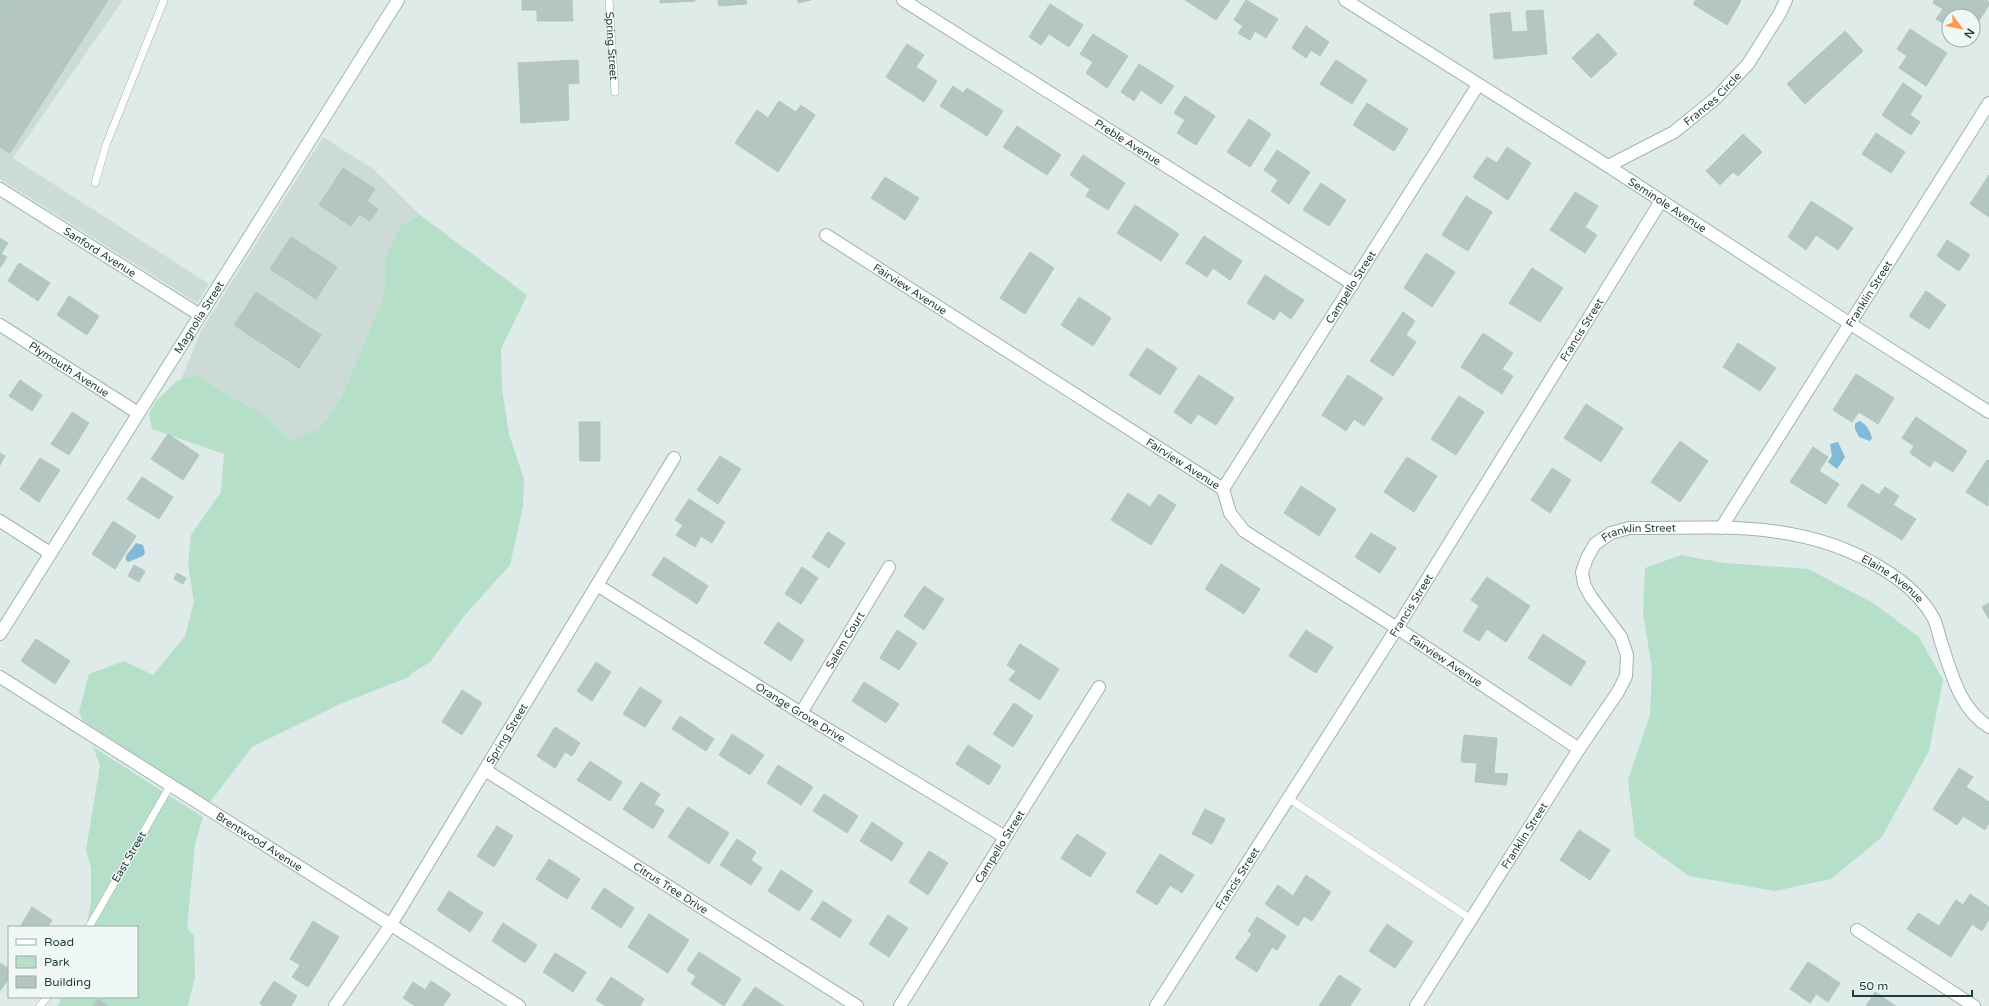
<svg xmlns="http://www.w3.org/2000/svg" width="1989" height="1006" font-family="'Varela Round',sans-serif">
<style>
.built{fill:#cddbd7}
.green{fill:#b5dfc8}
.water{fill:#81b9d6}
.building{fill:#b4c6c2;stroke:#b0c6c1}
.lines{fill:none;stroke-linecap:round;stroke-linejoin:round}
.lane-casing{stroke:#a1b3b0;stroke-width:8}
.street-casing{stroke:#a1b3b0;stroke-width:14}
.secondary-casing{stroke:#9cb8b3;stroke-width:14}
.lane{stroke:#fff;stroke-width:7}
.street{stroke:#fff;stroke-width:12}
.secondary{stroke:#fff;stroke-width:12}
.labels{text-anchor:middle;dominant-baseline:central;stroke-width:3;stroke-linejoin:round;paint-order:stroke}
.street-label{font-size:11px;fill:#1e3d3a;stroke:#eff8f5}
</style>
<rect width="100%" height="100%" fill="#deebe8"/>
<!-- built -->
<path class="built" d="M0,0H123L13,158L209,284L197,303L0,179Z
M323,137L373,169L420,215L401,225L385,258L384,295L342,396L319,429L290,440L267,417L195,375L181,380L201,331Z"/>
<!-- green -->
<path class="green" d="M420,215L527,295L501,349L502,389L509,434L524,479L523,506L510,565L464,616L430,662L412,673L409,677L340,704L252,747L210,802L83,721L79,712L89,674L124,661L153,675L185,636L194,602L188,564L191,535L221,492L224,454L152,429L149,413L157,400L177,381L195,375L267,417L290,440L319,429L342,396L384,295L385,258L401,225Z
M1681,555L1724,563L1808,569L1873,603L1919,637L1943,680L1929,751L1882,837L1831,879L1775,891L1689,876L1635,837L1628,780L1650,715L1652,668L1643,614L1645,568Z
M93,747L203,817L195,844L187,928L194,936L195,977L188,1006H57L62,997H137V927H86L91,903V868L86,850L100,765Z"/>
<!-- water -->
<path class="water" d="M1859,421C1867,424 1870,431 1872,438L1870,441L1859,437L1855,429V424Z
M1838,442L1845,457L1837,469L1828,462L1832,456L1830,444Z
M136,543L143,545L145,553L143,556L128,562L126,560V556Z"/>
<!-- building -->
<path class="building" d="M0,0H108L10,153L0,147Z
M522,0H572L573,21H537V10H522Z
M660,0H695V1L660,3Z
M718,0H746L747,4L719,6Z
M798,0H811L798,3Z
M1185,0H1230L1216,20Z
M1246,0L1278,19L1266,38L1255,31L1250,40L1238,33L1243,26L1234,20Z
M1696,0H1739L1741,1L1727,25L1693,4Z
M1934,0H1986L1989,2V5L1975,27L1973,25V16H1949V27L1936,19L1943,9L1933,3Z
M1050,4L1083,25L1069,47L1049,34L1041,45L1029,37Z
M1543,10L1547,54L1494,59L1490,14L1510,12L1512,32L1528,31L1526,11Z
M1306,26L1329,42L1320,56L1311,50L1306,58L1292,48Z
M1910,29L1947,53L1926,86L1899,68L1907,56L1897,49Z
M1845,31L1863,51L1805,104L1787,84Z
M1598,33L1617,54L1591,78L1572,58Z
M1093,34L1128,56L1107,88L1086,73L1093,62L1080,54Z
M907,44L924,55L916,67L937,81L924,102L886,77Z
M578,60L579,83L568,84L569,120L521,123L518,63Z
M1336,60L1367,80L1352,104L1320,84Z
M1139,64L1174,86L1161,104L1141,90L1134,101L1121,92Z
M1903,83L1922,96L1910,115L1920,122L1911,135L1882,115Z
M953,86L963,93L967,88L1003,111L987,136L940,106Z
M1185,96L1215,116L1196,145L1177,133L1185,120L1174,113Z
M779,101L796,112L801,105L815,115L778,172L735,143L757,110L768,118Z
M1367,103L1408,129L1394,151L1353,125Z
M1249,119L1271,134L1250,167L1227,152Z
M1017,126L1061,155L1047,175L1003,147Z
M1876,133L1905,152L1891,173L1862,154Z
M1743,134L1762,152L1738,176L1733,172L1720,185L1706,171Z
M1507,147L1531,163L1508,200L1473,177L1487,157L1497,163Z
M1277,150L1310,172L1289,204L1271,191L1278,180L1264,170Z
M1083,155L1125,183L1108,210L1086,196L1090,189L1070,175Z
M343,168L375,189L367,201L378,209L370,221L359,214L351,226L319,205Z
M1989,175V217L1970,204Z
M885,177L919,198L905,220L871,198Z
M1321,183L1346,200L1329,226L1303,210Z
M1575,192L1598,206L1585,227L1597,235L1585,253L1550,230Z
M1466,196L1492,212L1468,251L1442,235Z
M1811,201L1853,228L1838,250L1816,235L1806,250L1788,237Z
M1135,205L1179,234L1161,261L1117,233Z
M1204,236L1242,261L1230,280L1213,268L1207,277L1186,263Z
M291,237L337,267L316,299L270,269Z
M0,238L8,243L1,254L7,257L0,268Z
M1947,240L1970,255L1959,271L1937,256Z
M1030,252L1054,268L1025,314L1000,298Z
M1426,253L1455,272L1432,307L1404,288Z
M19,263L50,283L38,301L8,281Z
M1532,268L1563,288L1540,322L1509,303Z
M1265,275L1304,300L1291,319L1280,311L1274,320L1247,303Z
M1926,291L1946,305L1929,329L1909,316Z
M256,292L321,335L299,368L234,325Z
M69,296L99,316L87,335L57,315Z
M1079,297L1111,318L1093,346L1061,325Z
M1403,312L1415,321L1406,335L1416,342L1393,376L1370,361Z
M1483,333L1513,353L1502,369L1513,376L1502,394L1461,367Z
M1738,343L1776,368L1760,391L1723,367Z
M1147,348L1177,368L1160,395L1129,375Z
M1856,374L1894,398L1878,424L1859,412L1852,422L1833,410Z
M1199,375L1234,398L1216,425L1198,414L1191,424L1174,412Z
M1348,375L1383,398L1364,426L1354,419L1346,431L1322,415Z
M20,380L42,395L32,411L9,396Z
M1459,396L1484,412L1456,455L1431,439Z
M1586,404L1623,428L1601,462L1564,438Z
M72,412L89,423L69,455L51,444Z
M1916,417L1967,451L1953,472L1934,460L1930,467L1910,453L1914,446L1902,438Z
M579,422H600V461H580Z
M168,434L199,455L183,480L151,459Z
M1680,441L1708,461L1680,502L1651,482Z
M1813,447L1828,457L1819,471L1839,484L1826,504L1790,482Z
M0,453L5,456L0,465Z
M720,456L741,469L718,504L697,490Z
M1407,457L1437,476L1414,512L1384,492Z
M40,458L60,470L39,502L20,489Z
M1987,460L1989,461L1988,506L1966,492Z
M1552,468L1571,480L1550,513L1531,500Z
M142,477L173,497L159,519L127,499Z
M1862,484L1879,495L1885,487L1899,496L1893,505L1916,519L1902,540L1847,506Z
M1301,486L1336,509L1319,536L1284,513Z
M1128,493L1150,507L1159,494L1176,505L1151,545L1111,520Z
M689,499L725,522L712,543L701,536L695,547L676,535L683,525L675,520Z
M113,521L136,536L115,569L92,554Z
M828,532L845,543L829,568L812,557Z
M1371,533L1396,548L1380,573L1355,557Z
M664,557L708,586L697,604L652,575Z
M1221,564L1260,589L1244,614L1205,589Z
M134,565L145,571L139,582L128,576Z
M802,567L818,578L801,604L785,594Z
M177,573L186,578L183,584L174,579Z
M1487,577L1530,606L1506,642L1487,629L1479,641L1463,631L1479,606L1471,600Z
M924,586L944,599L924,630L904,616Z
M1989,603V619L1982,607Z
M778,622L804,640L791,661L764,643Z
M897,630L917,643L899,670L880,658Z
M1306,630L1333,647L1316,673L1289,656Z
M1543,634L1586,662L1571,686L1528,658Z
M36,639L70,661L55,684L21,661Z
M1020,644L1059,669L1040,700L1009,680L1016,671L1007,665Z
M596,662L611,672L592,701L577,691Z
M864,682L899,704L886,723L852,701Z
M640,687L662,701L645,727L623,714Z
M462,690L482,703L462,735L442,722Z
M1014,703L1033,716L1013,747L993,734Z
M680,716L714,739L706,751L672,729Z
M555,727L580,743L572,756L565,752L555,768L537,756Z
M732,734L764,755L750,775L719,755Z
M1464,735L1497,738L1494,773L1508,774L1506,785L1475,782L1477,763L1461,762Z
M968,745L1001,766L989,785L956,764Z
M590,761L622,782L610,801L577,780Z
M778,765L813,787L801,805L767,783Z
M1959,768L1973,777L1966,787L1989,802V823L1985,830L1963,816L1957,825L1933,809Z
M641,782L660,794L654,804L664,810L653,829L623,809Z
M824,794L858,816L847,833L813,811Z
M688,807L729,833L709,864L668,837Z
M1205,809L1225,819L1212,844L1192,834Z
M872,822L903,843L892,861L860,841Z
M497,826L513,836L494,867L477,856Z
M1579,830L1610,850L1590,880L1560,860Z
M1077,834L1106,853L1090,877L1061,858Z
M737,839L756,852L751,860L762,868L751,885L720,865Z
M929,851L948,863L928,895L909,882Z
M1160,854L1194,875L1182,893L1170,885L1157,905L1136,892Z
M549,859L580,879L567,899L536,879Z
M781,870L813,891L799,911L768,891Z
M1306,875L1331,892L1312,921L1304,916L1298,926L1265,904L1278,885L1293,896Z
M604,888L634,908L621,928L591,908Z
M449,891L483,913L470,932L437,910Z
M1970,894L1989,907V919L1982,931L1972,924L1951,957L1907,929L1918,913L1939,926L1956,900L1963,905Z
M823,901L852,920L840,938L811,919Z
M32,907L52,920L48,927H20Z
M649,914L689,940L668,973L628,947Z
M888,915L908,928L889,957L869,944Z
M1257,917L1286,936L1277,950L1272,947L1257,972L1235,958L1252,934L1248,931Z
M313,921L339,937L308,987L292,977L300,965L290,959Z
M503,923L537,945L525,963L492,941Z
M1387,924L1413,942L1395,968L1369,951Z
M699,952L741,979L724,1006L691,984L696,976L687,970Z
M555,953L586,972L573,992L543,972Z
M1808,962L1840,983L1828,1002L1816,994L1810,1003L1790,989Z
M0,963L9,969V978L0,991Z
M1339,975L1361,989L1350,1006H1319Z
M611,977L644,999L640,1006H606L596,1000Z
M274,981L297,996L291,1006H263L260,1003Z
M431,981L451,994L443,1006H415L403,998L413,982L425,990Z
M755,987L784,1006H742Z
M1875,992L1896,1006H1866Z
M98,999L108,1006H93Z"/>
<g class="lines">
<defs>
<g id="lane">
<path id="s1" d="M609,0L615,92"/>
<path d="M95,183L106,145L164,0"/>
<path d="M1288,798L1471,919"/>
<path d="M89,927L170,786"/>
<path d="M40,1006L47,997"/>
</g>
<g id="street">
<path id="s2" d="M903,0L1353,284"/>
<path id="s3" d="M1608,166L1674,132L1716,98L1748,64L1780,13L1786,0"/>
<path id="s4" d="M826,235L1223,489L1230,513L1244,531L1397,628L1579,749"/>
<path id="s5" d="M0,325L138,413"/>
<path id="s6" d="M1223,489L1478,85"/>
<path d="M0,521L50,553"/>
<path id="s7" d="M1721,528L1989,103"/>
<path id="s8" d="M597,585L801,713L1005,837"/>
<path id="s9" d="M0,677L519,1006"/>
<path id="s10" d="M801,713L889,567"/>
<path id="s11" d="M485,770L857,1006"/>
<path d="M1857,930L1974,1006"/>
<path id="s12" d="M335,1006L390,926L674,458"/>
<path id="s13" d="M900,1006L1099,687"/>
<path id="s14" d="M1156,1006L1397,628L1661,201"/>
<path id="s15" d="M1416,1006L1579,749L1618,692L1626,676L1627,655L1621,637L1591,597L1584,584L1582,572L1587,558L1595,544L1611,533L1629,528C1719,528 1803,519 1883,569C1903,581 1922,597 1934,619C1937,626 1939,635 1941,642C1952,674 1959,708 1989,727"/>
</g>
<g id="secondary">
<path id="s16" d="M1345,0L1608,166L1849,323L1989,412"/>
<path id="s17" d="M0,189L200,315"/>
<path id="s18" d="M0,634L398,0"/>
</g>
</defs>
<!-- lane casing -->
<use href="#lane" class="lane-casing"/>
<!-- street casing -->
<use href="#street" class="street-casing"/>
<!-- secondary casing -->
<use href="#secondary" class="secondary-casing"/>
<!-- lane -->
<use href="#lane" class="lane"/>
<!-- street -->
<use href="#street" class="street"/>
<!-- secondary -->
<use href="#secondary" class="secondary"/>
</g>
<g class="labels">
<!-- street labels -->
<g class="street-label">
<text stroke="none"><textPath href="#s1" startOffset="46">Spring Street</textPath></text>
<text stroke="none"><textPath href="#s3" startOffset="125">Frances Circle</textPath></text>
<text stroke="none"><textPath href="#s2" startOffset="266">Preble Avenue</textPath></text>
<text stroke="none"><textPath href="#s16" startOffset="382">Seminole Avenue</textPath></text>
<text stroke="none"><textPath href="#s17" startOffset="118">Sanford Avenue</textPath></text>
<text stroke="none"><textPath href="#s6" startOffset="239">Campello Street</textPath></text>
<text stroke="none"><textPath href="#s4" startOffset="100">Fairview Avenue</textPath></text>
<text stroke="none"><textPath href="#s7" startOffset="277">Franklin Street</textPath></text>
<text stroke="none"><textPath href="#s18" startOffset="374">Magnolia Street</textPath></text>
<text stroke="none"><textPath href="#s14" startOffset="799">Francis Street</textPath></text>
<text stroke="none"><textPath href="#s5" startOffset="82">Plymouth Avenue</textPath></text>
<text stroke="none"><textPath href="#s4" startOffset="424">Fairview Avenue</textPath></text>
<text stroke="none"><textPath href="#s15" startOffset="586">Franklin Street</textPath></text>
<text stroke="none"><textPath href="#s15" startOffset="852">Elaine Avenue</textPath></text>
<text stroke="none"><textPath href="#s14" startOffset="475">Francis Street</textPath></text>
<text stroke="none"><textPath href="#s10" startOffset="85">Salem Court</textPath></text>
<text stroke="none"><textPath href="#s4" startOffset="759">Fairview Avenue</textPath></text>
<text stroke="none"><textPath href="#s8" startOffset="240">Orange Grove Drive</textPath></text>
<text stroke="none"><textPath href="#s12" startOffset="322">Spring Street</textPath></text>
<text stroke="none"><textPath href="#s15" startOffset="202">Franklin Street</textPath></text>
<text stroke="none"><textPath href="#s9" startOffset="307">Brentwood Avenue</textPath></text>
<text stroke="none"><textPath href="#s13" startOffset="188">Campello Street</textPath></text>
<text transform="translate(129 857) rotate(-60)">East Street</text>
<text stroke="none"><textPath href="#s14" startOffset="151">Francis Street</textPath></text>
<text stroke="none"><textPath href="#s11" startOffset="220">Citrus Tree Drive</textPath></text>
</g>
</g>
<!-- legend -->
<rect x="8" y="926" width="130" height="72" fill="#eff8f5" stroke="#9badaa"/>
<rect x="16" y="939" width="20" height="6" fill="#ffffff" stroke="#9badaa"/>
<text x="44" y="946" font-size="12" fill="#1e3d3a">Road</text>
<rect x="16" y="956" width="20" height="12" fill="#b5dfc8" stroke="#9badaa"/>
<text x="44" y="966" font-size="12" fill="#1e3d3a">Park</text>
<rect x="16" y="976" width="20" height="12" fill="#b4c6c2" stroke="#9badaa"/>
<text x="44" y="986" font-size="12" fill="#1e3d3a">Building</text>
<!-- north arrow -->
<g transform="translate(1961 28) rotate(123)"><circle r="19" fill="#eff8f5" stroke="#9badaa"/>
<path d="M0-3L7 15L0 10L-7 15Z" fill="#ff9849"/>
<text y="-6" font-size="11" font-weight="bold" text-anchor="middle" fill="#1e3d3a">N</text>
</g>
<!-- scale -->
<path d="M1853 990v6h119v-6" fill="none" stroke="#1e3d3a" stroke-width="2"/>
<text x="1859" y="990" font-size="12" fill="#1e3d3a" stroke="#eff8f5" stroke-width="3" paint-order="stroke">50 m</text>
</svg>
